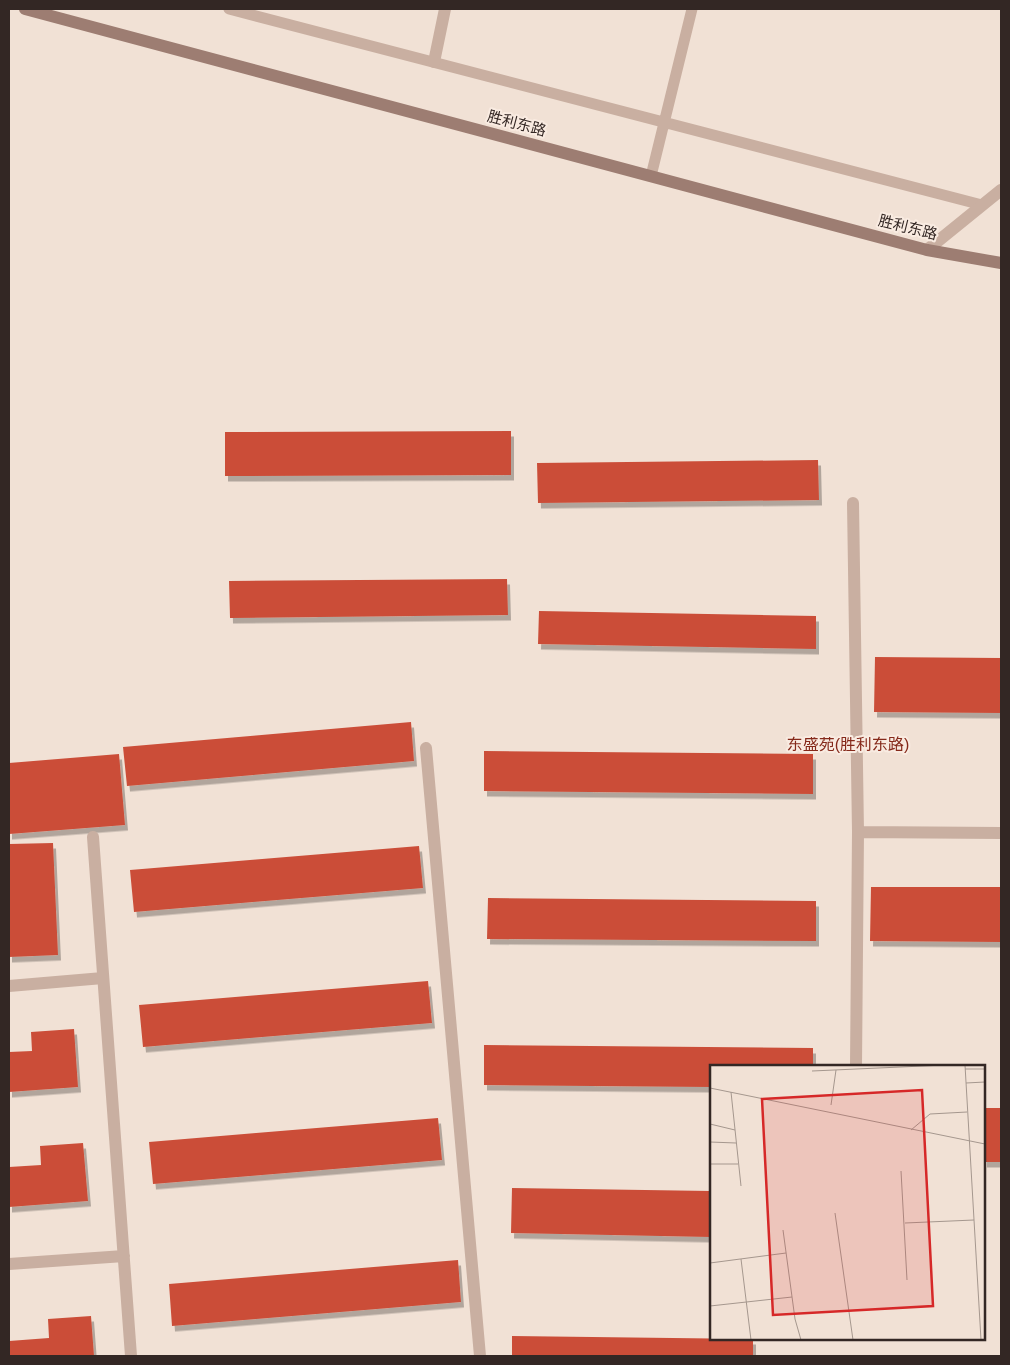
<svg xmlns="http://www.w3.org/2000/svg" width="1010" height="1365" font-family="Arial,'Noto Sans SC',sans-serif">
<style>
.building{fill:#cb4e39;filter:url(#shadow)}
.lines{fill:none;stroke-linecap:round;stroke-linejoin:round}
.service{stroke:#c9afa1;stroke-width:11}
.minor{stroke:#c9afa1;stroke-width:12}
.secondary{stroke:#9d7d72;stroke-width:12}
.labels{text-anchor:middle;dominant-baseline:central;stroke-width:4;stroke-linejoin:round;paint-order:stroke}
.street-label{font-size:15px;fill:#332724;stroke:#f9ebe1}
.neighbourhood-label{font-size:16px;fill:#85291a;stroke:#f9ebe1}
.inset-road{fill:none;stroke:#a5978e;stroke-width:1}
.view{fill:#d62828;fill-opacity:0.15;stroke:#d62828;stroke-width:2.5}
.inset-edge{fill:none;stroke:#332724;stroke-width:2.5}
</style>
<defs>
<filter id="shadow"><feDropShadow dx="3" dy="5.5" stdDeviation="0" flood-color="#0004"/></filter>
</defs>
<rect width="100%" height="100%" fill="#f1e1d5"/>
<!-- building -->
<path class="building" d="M511,431V475L225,476V432Z
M818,460L819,500L538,503L537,463Z
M507,579L508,615L230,618L229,581Z
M539,611L816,616V649L538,644Z
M875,657L1001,658V713L874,712Z
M411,722L414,761L127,786L123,747Z
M484,751L813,754V794L484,791Z
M119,754L125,825L9,834V763Z
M53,843L58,955L9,957V844Z
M419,846L423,888L134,912L130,870Z
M871,887H1001V942L870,941Z
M488,898L816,901V941L487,939Z
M428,981L432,1023L143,1047L139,1005Z
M74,1029L78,1087L9,1092V1052L32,1051L31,1032Z
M484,1045L813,1048V1066H711V1087L484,1085Z
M984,1108H1001V1162H984Z
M438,1118L442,1160L153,1184L149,1142Z
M83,1143L88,1201L9,1207V1167L41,1165L40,1146Z
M512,1188L711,1191V1237L511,1233Z
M458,1260L461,1302L172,1326L169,1284Z
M91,1316L94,1356H9V1341L49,1338L48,1319Z
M512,1336L753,1339V1356H512Z"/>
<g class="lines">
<!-- service -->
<path class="service" d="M229,9L982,205
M651,176L692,9"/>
<!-- minor -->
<path class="minor" d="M434,62L445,9
M927,250L1001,190
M853,503L858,832L856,1066
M426,748L480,1356
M858,832L1001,833
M93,837L131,1356
M9,986L103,978
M9,1264L124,1256"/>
<!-- secondary -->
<path class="secondary" d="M25,9L927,250L1001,263"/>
</g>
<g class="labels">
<!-- street labels -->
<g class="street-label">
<text transform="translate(517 123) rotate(15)">胜利东路</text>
<text transform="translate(908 227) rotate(14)">胜利东路</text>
</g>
<!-- neighbourhood labels -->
<g class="neighbourhood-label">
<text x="848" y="744">东盛苑(胜利东路)</text>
</g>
</g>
<!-- overview -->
<g transform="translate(710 1065)">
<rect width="275" height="275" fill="#f1e1d5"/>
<path class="inset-road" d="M255,0L271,275M255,4H275M102,6L235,0M256,18L275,17M0,23L275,79M21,27L31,121M121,40L126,5M0,59L25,65M201,65L220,49L257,47M0,77L26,78M0,99H28M191,106L197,215M125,148L143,275M195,158L264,155M73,165L85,254L91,275M31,194L41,275M0,198L76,188M0,241L82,232"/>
<path class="view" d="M212,25L223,241L63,250L52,34Z"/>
<rect width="275" height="275" class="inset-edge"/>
</g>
<!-- border -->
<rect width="1010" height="1365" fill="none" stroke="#332724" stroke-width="20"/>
</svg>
